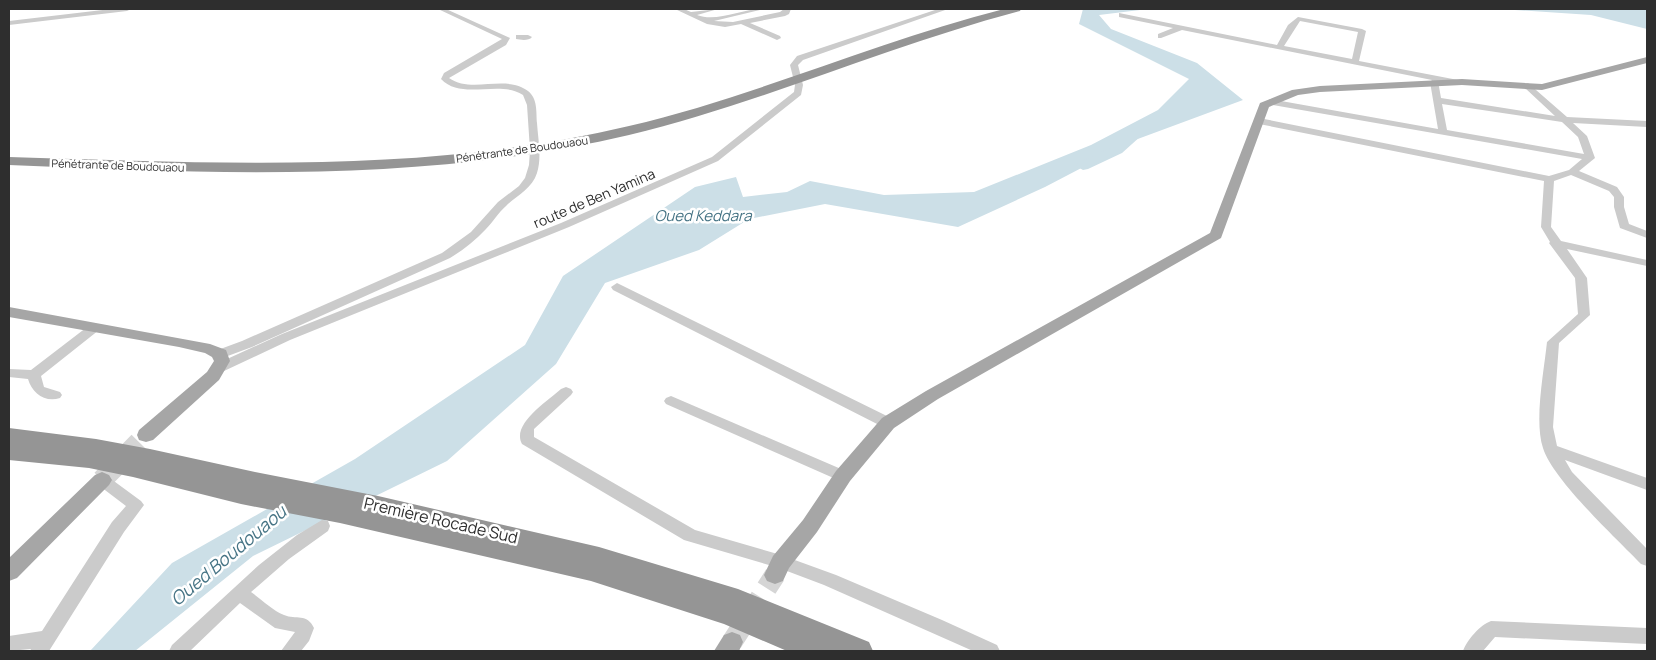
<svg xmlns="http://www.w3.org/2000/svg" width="1656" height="660" font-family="Manrope,sans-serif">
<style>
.water{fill:#ccdfe7}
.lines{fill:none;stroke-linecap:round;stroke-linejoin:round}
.river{fill:#ccdfe7;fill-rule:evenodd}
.major-tunnel{stroke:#d5d5d5;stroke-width:21;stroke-dasharray:21 11;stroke-linecap:butt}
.minor{fill:#cbcbcb;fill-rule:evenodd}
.major{fill:#a6a6a6;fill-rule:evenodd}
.highway{fill:#959595;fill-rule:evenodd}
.labels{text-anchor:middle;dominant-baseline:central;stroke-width:5;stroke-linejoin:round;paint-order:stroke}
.far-street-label{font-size:11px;fill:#2e2e2e;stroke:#fff}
.street-label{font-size:14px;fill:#2e2e2e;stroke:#fff}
.water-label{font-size:15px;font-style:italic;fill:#467485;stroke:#fff}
.near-street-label{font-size:16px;fill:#2e2e2e;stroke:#fff}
.near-water-label{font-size:18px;font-style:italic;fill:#467485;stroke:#fff}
</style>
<rect width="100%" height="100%" fill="#fff"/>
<!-- water -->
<path class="water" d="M1083,9H1148L1099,15L1111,29L1197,63L1243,100L1135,140L1045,187L958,227L825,204L749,219L699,250L605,283L556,364L447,461L253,556L135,651H90L172,563L355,459L525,345L563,276L695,187L736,177L743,197L787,192L810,181L884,195L974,192L1091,145L1158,110L1189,79L1079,24Z
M1500,9H1647V29L1591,15Z"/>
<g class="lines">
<!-- river -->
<path class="river" d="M1136,131L1142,135L1122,153L1088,169L1083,170L1076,166L1078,163L1112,147L1131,132Z"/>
<!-- major-tunnel -->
<path class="major-tunnel" d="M102,480L146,435
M732,642L775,575"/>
<!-- minor -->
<path class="minor" d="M111,9H131L127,11L9,25V21Z
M438,9H446L510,38L506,45L449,78C471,94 506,74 528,91C538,99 536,112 537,123C538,139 542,157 537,173C532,189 517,195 506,206C498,213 493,222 486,229C475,241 463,250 450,258L252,347L225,357H215L214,354L215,351L242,341L442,253L471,232L498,202L519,186L525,178L529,165L530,150L527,105L523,95C499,79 462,101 441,79L444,73L502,39Z
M675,9H684L691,12L718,9L697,15C717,23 742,8 764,9L714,21L733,22L780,12L784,9H791L789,14L785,16L750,23L780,36L781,38L777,40L741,24L725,27L707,24Z
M938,9H948L803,60L798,65L803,85L801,95L718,161L569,227L290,340L224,371H214L212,368L214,365L282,334L561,223L712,157L794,92L795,85L790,65L797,56Z
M1119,13L1277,45L1288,25L1298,17L1362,29L1366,31L1359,61L1458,80V84L1438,81L1441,98L1555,116L1525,88V84L1528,83L1567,117L1647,121V127L1573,123L1587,136L1595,158L1579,171L1617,187L1624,197V207L1629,224L1647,231V238L1620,228L1614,207V197L1609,191L1571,175L1554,181L1551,227L1561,241L1647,260V266L1567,249L1587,278L1590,315L1559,343L1553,427L1557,446L1647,478V490L1565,460L1572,472L1647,549V566L1641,564C1616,538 1553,480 1543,448C1534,421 1544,371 1547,342L1578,314L1575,278L1549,243L1550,242L1541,227L1544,181L1259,124L1254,121L1259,118L1549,176L1569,170L1582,159L1267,104L1266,102L1270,99L1438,129L1430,82L1432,80L1182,30L1161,38H1158V34L1173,28L1119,17ZM1300,21L1358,32L1352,59L1284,46ZM1442,104L1562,122L1578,137L1584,154L1447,130Z
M516,35H528L532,37C529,41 521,40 516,39Z
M617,283L893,419L895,423L893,427H883L613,290L611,287Z
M95,323L101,327L99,330L41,376L44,387L60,392L62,395L60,398C45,403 32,393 28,379L9,377V369L31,370L91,324Z
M566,387L571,389L573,392L571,395L534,429V437L695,530L781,555L836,575L942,620L997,645L1000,651H973L824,585L779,568L684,540L522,444C511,424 548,401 561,389Z
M671,396L848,472L850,476L848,480L843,482L838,480L666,404L664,401L666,398Z
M102,474L107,476L141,501L144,505L124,532L49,651H30L31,649L9,651V636L42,631L112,522L126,506L97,484L95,480L97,476Z
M322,520L328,521L330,526L328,531L289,559L251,592C261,599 272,610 284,615C296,620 307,613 314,628L309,641L301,651H281L295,632L275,628L240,603L190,651H169L172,645L259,565L297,535Z
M1491,621L1647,628V644L1495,637L1483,651H1463C1467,640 1480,625 1491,621Z"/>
<!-- major -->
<path class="major" d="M1647,57V63L1542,90L1462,85L1320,92L1298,95L1269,107L1221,238L938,399L894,428L850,481L817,532L789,568L783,581L775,584L767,581L764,575L773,556L803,520L836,471L882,418L926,391L1210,233L1260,103L1292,90L1320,86L1462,79L1542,84Z
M9,307L210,344L226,350L230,361L219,380L153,440L146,442L139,440L137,435L139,430L207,372L214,361L212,357L205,353L179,347L9,317Z
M102,472L109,475L112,480L109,485L17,578L9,581V558L95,475Z
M732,632L740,635L743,642L739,651H714L724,635Z"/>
<!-- highway -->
<path class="highway" d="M1004,9H1021L1020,11C887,46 762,103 629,135C425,183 216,174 9,165V157C218,163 424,175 629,126C757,96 877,41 1004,9Z
M9,428L96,439L150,449L255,472L378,496L599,547L738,589L869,642L873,651H787L724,624L591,581L340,523L241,504L133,477L89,468L9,460Z"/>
</g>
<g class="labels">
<!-- far-street labels -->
<g class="far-street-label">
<text transform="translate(522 149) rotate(-8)">Pénétrante de Boudouaou</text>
<text transform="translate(118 165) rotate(2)">Pénétrante de Boudouaou</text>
</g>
<!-- street labels -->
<g class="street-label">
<text transform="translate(594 198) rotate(-23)">route de Ben Yamina</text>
</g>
<!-- water labels -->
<g class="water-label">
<text x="703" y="215">Oued Keddara</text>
</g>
<!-- near-street labels -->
<g class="near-street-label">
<text transform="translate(441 520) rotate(13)">Première Rocade Sud</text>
</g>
<!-- near-water labels -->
<g class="near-water-label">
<text transform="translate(228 555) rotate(-40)">Oued Boudouaou</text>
</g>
</g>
<!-- border -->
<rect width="1656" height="660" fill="none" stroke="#2e2e2e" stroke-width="20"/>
</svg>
